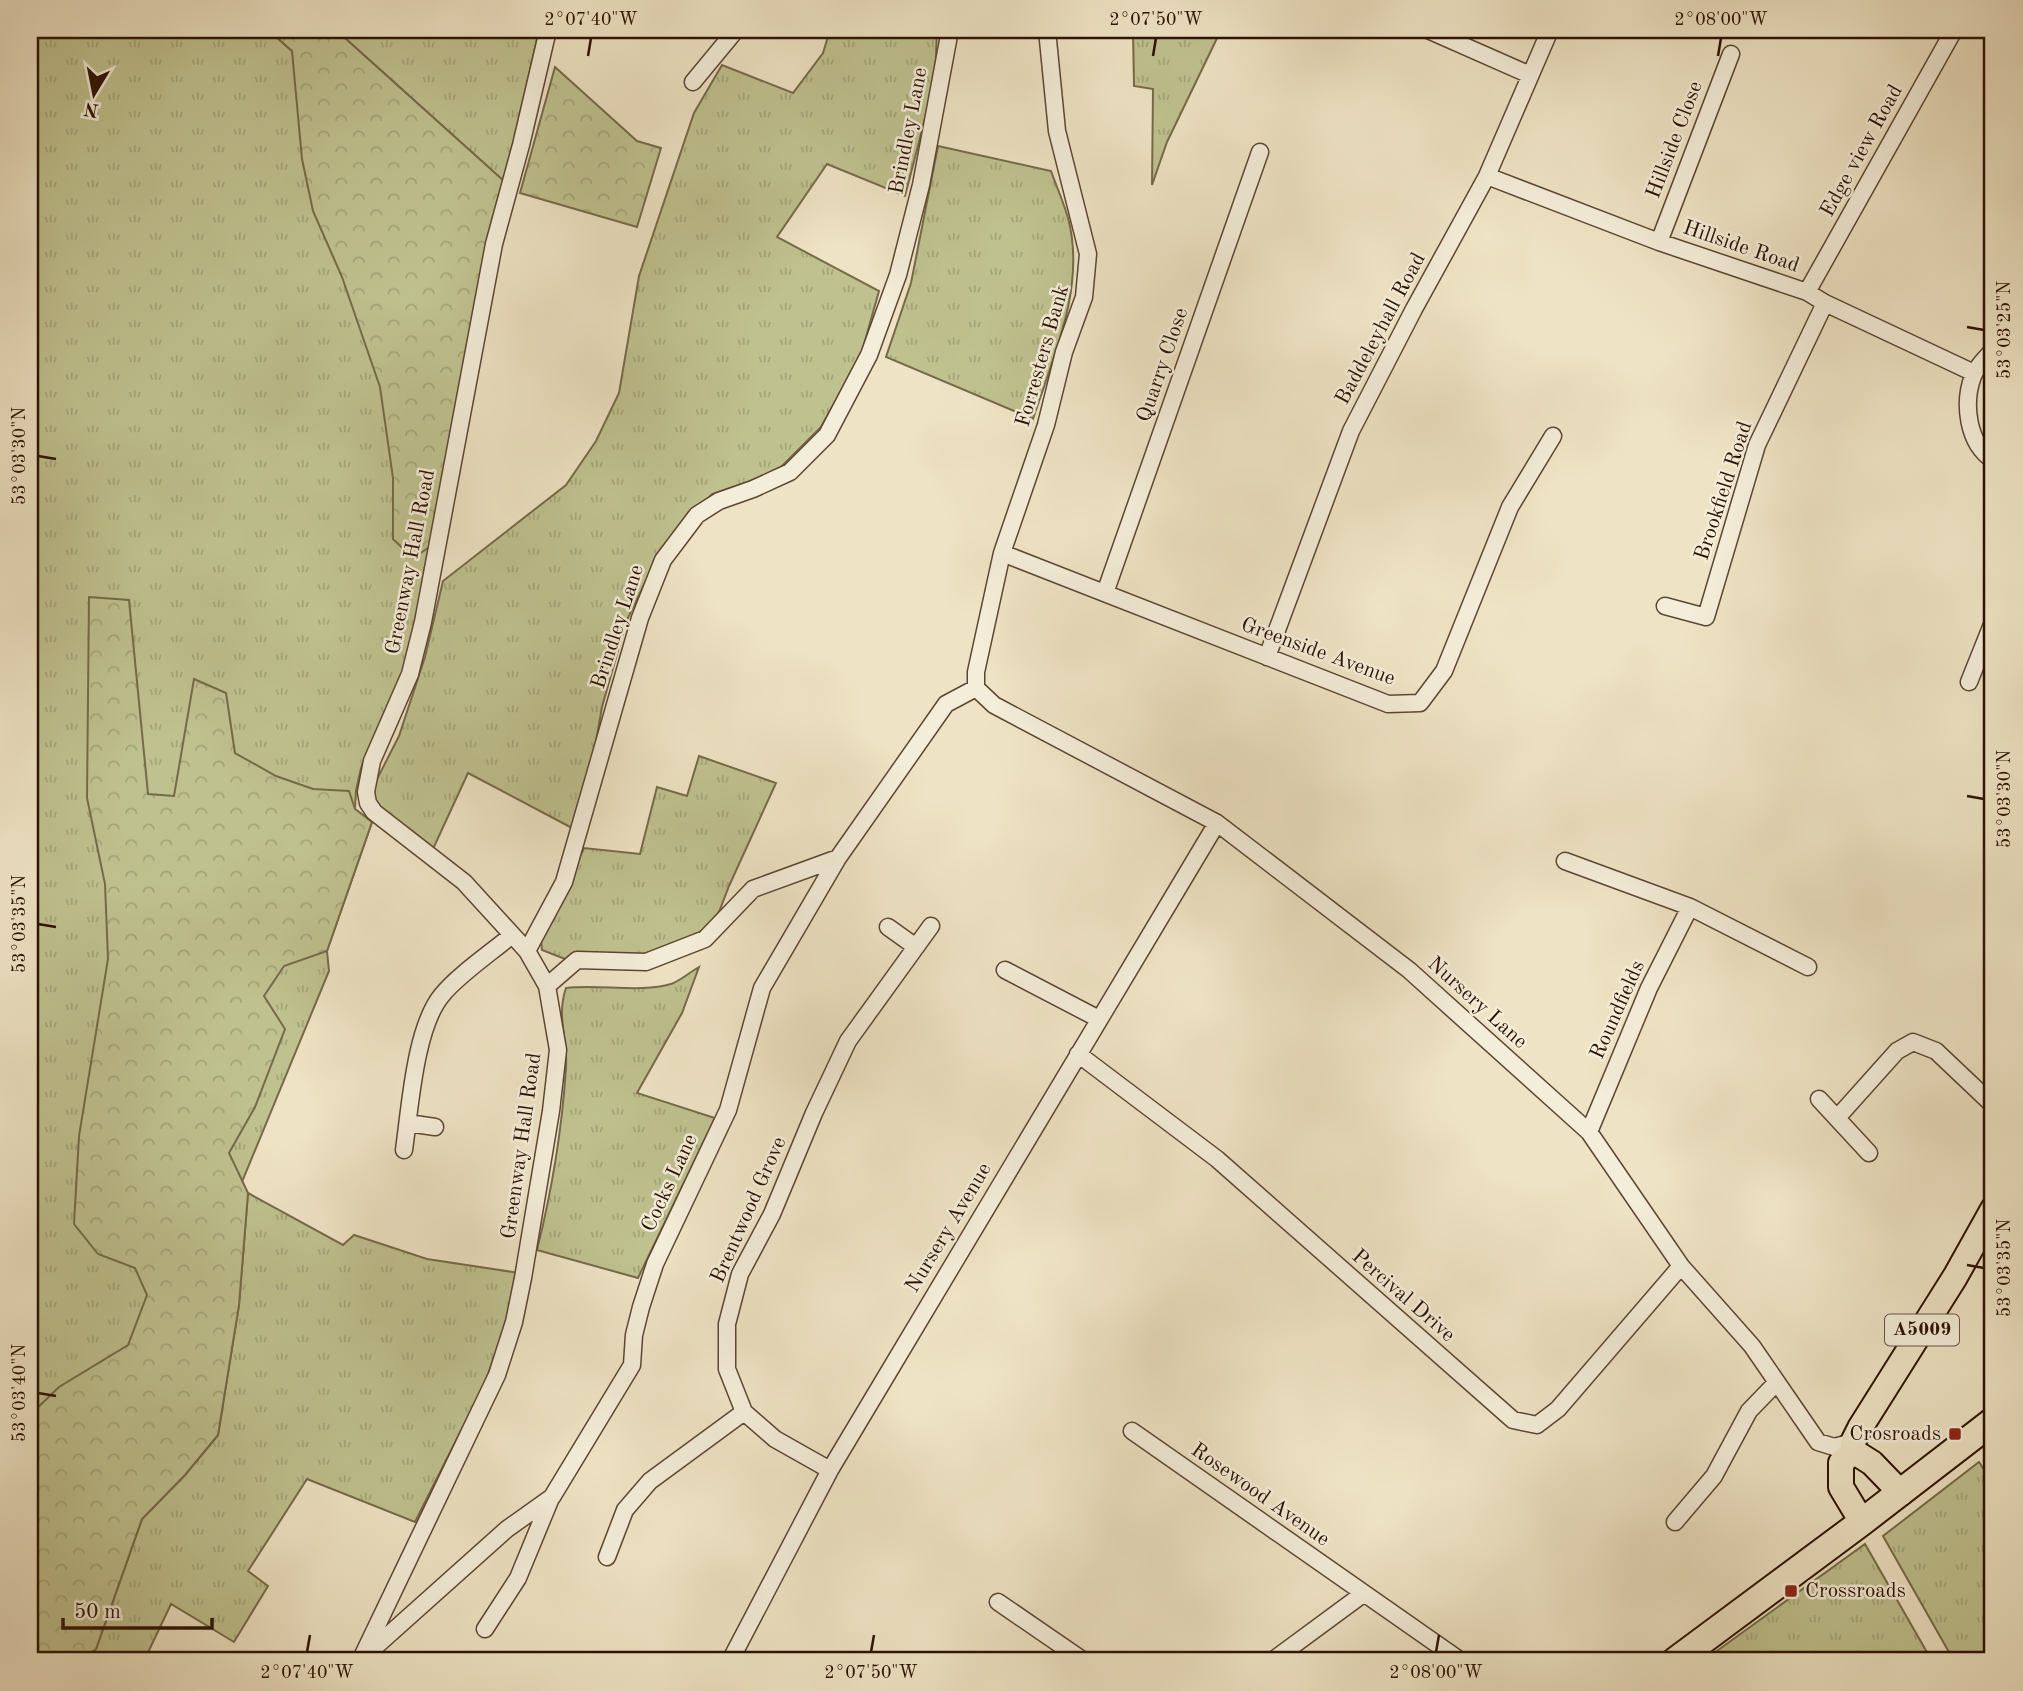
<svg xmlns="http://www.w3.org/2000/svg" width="2023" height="1691" font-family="'Old Standard TT',serif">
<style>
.grass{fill:url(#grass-tufts);stroke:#766a49;stroke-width:2}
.forest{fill:url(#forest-crowns);stroke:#766a49;stroke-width:2}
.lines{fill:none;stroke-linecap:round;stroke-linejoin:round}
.minor-casing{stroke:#5c4633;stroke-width:19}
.primary-casing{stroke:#2c1203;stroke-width:28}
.trunk-casing{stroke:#2c1203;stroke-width:30}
.minor{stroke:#f4edd9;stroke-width:16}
.primary{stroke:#eee3c4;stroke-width:24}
.trunk{stroke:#eee3c4;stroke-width:26}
.ticks{fill:none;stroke:#2c1203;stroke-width:2.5}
.poi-dot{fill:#8f2418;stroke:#f4edd9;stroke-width:2.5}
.labels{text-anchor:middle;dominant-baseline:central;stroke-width:5;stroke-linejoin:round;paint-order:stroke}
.shield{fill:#f4edd9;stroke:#685443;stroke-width:2}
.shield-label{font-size:19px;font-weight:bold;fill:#2c1203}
.street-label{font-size:21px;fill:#2c1203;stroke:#f4edd9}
.poi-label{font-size:21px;fill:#2c1203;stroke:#f4edd9;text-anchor:end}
.neatline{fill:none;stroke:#2c1203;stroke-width:2.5}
.ticks-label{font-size:18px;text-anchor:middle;fill:#2c1203}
</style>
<defs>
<pattern id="grass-tufts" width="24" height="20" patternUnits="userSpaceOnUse" patternTransform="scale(1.75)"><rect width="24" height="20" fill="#bfc18f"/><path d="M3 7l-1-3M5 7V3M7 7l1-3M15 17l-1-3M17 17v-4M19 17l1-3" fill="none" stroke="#a4a57a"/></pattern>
<pattern id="forest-crowns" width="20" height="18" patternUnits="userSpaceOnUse" patternTransform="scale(1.75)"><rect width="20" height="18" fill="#bfc18f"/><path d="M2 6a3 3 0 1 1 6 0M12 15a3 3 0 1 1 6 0" fill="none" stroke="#a4a57a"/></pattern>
</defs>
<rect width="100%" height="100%" fill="#eee3c4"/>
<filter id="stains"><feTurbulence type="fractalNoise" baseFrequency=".00286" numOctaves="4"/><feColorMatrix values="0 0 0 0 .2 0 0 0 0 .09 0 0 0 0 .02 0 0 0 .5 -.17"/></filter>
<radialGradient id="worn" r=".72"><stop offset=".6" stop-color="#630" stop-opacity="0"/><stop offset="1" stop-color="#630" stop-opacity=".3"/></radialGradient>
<!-- grass -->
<path class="grass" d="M30,30H276L274,35L292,51L434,531L409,657L361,768L356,791L355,809L372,822L327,951L329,971L126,1463L56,1661H30Z
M336,30H539L505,182Z
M830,30H937L935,80L905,196L827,164L777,237L879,291L861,355L821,427L775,473L712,494L667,541L657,558L626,622L602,707L591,770L572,828L468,773L433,849L382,811L373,800L374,785L399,736L425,657L443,581L566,485L596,441L619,393L639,276L694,113L722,65L793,93L823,53Z
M1133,30H1221L1167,142L1152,185L1153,89L1134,86Z
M938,146L1051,171C1057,188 1065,205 1069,222C1085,289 1053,357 1033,419L886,357L911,283Z
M699,756L776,783L729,886L714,925L677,943L638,956L591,954L565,959L542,950L541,940L584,848L640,854L657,787L687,796Z
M699,967L682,1013L637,1093L715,1118L638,1278L537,1250C552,1190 562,1129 566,1068C568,1039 556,1017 566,988C598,984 642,993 671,984C680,981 690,972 699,967Z
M248,1193L343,1245L354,1235L427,1259L519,1273L503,1331L485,1383L415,1522L307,1479L248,1571L268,1586L234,1642L171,1604L144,1661H92L82,1658L96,1649L142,1519L185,1475L218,1435L239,1305Z
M1979,1462L1993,1483V1661H1954L1883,1536Z
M1865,1544L1932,1661H1703Z"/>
<!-- forest -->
<path class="forest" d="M276,30H336L505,182L431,546L413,558L393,539V478L380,387L342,277L313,211L302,159L292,51L274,35Z
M555,67L637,141L661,148L637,227L520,193Z
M89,597L129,600L148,794L174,796L194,679L226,693L235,753L276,776L313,789L349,791L355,809L372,822L327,951L284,966L264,996L285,1029L255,1107L229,1153L248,1193L239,1305L218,1435L185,1475L142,1519L96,1649L82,1658L81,1661H30V1415L59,1387L128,1345L147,1295L135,1268L98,1254L74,1224L79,1136L108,959L105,884L87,798Z"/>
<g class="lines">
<defs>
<path id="minor" d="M1428,30L1530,75
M693,82L736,30
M1487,176L1659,242L1807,292L1825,303L1974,373
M1659,242L1731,54
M1807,292L1954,30
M1993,350C1987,357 1977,366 1973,376C1963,403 1967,443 1993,460
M1002,553L1388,704L1420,703L1444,671L1510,507L1553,436
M1105,593L1260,152
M1665,606L1706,617L1757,445L1825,303
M1267,657L1351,431L1414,309L1487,176L1550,30
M1969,682L1993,622
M976,688L994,705L1217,823L1409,970L1589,1132L1681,1266L1752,1346L1818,1442L1834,1447L1853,1442
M976,688V672L1002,553L1046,425L1064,352L1084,297L1088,254L1057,131L1047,30
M1565,861L1690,907L1808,967
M888,927L916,947
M527,951L564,882L640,618L663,560L697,515L719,501L753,489L790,472L827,435L869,355L898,275L921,185L950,30
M1005,970L1099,1019
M547,986L577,960L646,962L705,939L753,889L838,858
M1078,1054L1217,1159L1513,1420L1537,1425L1558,1409L1681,1266
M1819,1099L1869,1153
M1837,1118L1897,1051L1913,1042L1936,1051L1993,1105
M408,1123L435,1127
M1589,1132L1649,988L1690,907
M404,1150C410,1108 415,1027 442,995C458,975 492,952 512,935
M1132,1431L1461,1661
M830,1470L775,1439L744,1412L727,1369V1324L740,1274L772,1214L814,1113L848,1041L931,926
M1675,1522L1714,1476L1749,1411L1777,1382
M607,1557L625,1510L650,1481L744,1412
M998,1602L1084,1661
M485,1629L518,1578L551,1498
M365,1656L507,1529L552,1497L632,1365L634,1335L641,1307L655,1264L728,1110L762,988L838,858L946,704L976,688
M360,1661L497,1375L514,1322L523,1278L551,1111L558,1050L547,986L527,951L464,882L374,812L368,803L366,792L372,761L410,674L423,622L494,244L521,145L548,30
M730,1661L830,1470L1217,823
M1272,1661L1363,1594"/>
<path id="primary" d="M1853,1451L1872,1463L1901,1493
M1862,1522L1841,1487V1463L1853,1451V1442L1860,1428L1955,1277L1993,1209"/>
<path id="trunk" d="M1675,1661L1862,1522L1993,1421"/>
</defs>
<!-- minor casing -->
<use href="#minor" class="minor-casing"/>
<!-- primary casing -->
<use href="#primary" class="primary-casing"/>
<!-- trunk casing -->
<use href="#trunk" class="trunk-casing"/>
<!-- minor -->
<use href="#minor" class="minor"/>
<!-- primary -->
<use href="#primary" class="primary"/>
<!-- trunk -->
<use href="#trunk" class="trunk"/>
</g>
<!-- ticks -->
<path class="ticks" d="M588,56L591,38M1153,56L1156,38M1718,56L1721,38M1967,327L1984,330M38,456L56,459M1967,796L1984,799M38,924L56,927M1967,1265L1984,1268M38,1393L56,1396M307,1652L310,1635M871,1652L874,1635M1436,1652L1439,1635"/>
<!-- markers -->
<g class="poi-dot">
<rect x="1948" y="1427" width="14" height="14" rx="3.5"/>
<rect x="1784" y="1584" width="14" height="14" rx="3.5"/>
</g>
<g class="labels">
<!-- shield labels -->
<rect class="shield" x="1885" y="1314.5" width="74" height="31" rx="5"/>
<g class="shield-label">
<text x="1922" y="1330">A5009</text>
</g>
<!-- street labels -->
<g class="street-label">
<text transform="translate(909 131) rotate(-79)">Brindley Lane</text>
<text transform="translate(1675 140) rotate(-69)">Hillside Close</text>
<text transform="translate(1862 151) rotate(-61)">Edge view Road</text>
<text transform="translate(1741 247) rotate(19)">Hillside Road</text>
<text transform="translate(1381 329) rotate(-62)">Baddeleyhall Road</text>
<text transform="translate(1043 356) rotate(-74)">Forresters Bank</text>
<text transform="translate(1163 365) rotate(-71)">Quarry Close</text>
<text transform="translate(1724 491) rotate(-72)">Brookfield Road</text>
<text transform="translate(411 562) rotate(-79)">Greenway Hall Road</text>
<text transform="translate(618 627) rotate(-72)">Brindley Lane</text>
<text transform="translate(1318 652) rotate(20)">Greenside Avenue</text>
<text transform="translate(1477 1003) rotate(42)">Nursery Lane</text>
<text transform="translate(1618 1010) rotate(-66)">Roundfields</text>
<text transform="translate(522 1146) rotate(-82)">Greenway Hall Road</text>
<text transform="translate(670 1183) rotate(-65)">Cocks Lane</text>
<text transform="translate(749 1210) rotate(-66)">Brentwood Grove</text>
<text transform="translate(949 1228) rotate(-59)">Nursery Avenue</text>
<text transform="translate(1403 1296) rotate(41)">Percival Drive</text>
<text transform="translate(1260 1495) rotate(35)">Rosewood Avenue</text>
</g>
<!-- poi labels -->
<g class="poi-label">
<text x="1941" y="1434">Crosroads</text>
<text x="1805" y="1591" text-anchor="start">Crossroads</text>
</g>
</g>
<!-- margin -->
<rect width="2023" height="1691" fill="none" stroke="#eee3c4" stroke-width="77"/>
<!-- north arrow -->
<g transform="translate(94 94) rotate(190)" stroke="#f4edd9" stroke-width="5" paint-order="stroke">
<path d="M0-5L12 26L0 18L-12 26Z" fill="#2c1203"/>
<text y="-10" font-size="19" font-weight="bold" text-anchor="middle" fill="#2c1203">N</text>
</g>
<!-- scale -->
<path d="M63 1618v10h149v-10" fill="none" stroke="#2c1203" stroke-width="3.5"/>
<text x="74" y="1618" font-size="21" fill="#2c1203" stroke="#f4edd9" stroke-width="5" paint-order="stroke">50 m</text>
<rect x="38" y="38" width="1946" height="1614" class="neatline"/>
<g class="ticks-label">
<text x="591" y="25">2°07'40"W</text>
<text x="1156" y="25">2°07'50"W</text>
<text x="1721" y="25">2°08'00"W</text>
<text transform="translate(2004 330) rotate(-90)" y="6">53°03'25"N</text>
<text transform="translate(19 456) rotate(-90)" y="6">53°03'30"N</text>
<text transform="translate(2004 799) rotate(-90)" y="6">53°03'30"N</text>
<text transform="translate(19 924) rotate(-90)" y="6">53°03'35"N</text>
<text transform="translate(2004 1268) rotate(-90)" y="6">53°03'35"N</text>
<text transform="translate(19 1393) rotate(-90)" y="6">53°03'40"N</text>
<text x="307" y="1678">2°07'40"W</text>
<text x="871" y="1678">2°07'50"W</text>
<text x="1436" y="1678">2°08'00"W</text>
</g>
<rect width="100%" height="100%" filter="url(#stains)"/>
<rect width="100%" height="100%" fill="url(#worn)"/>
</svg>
